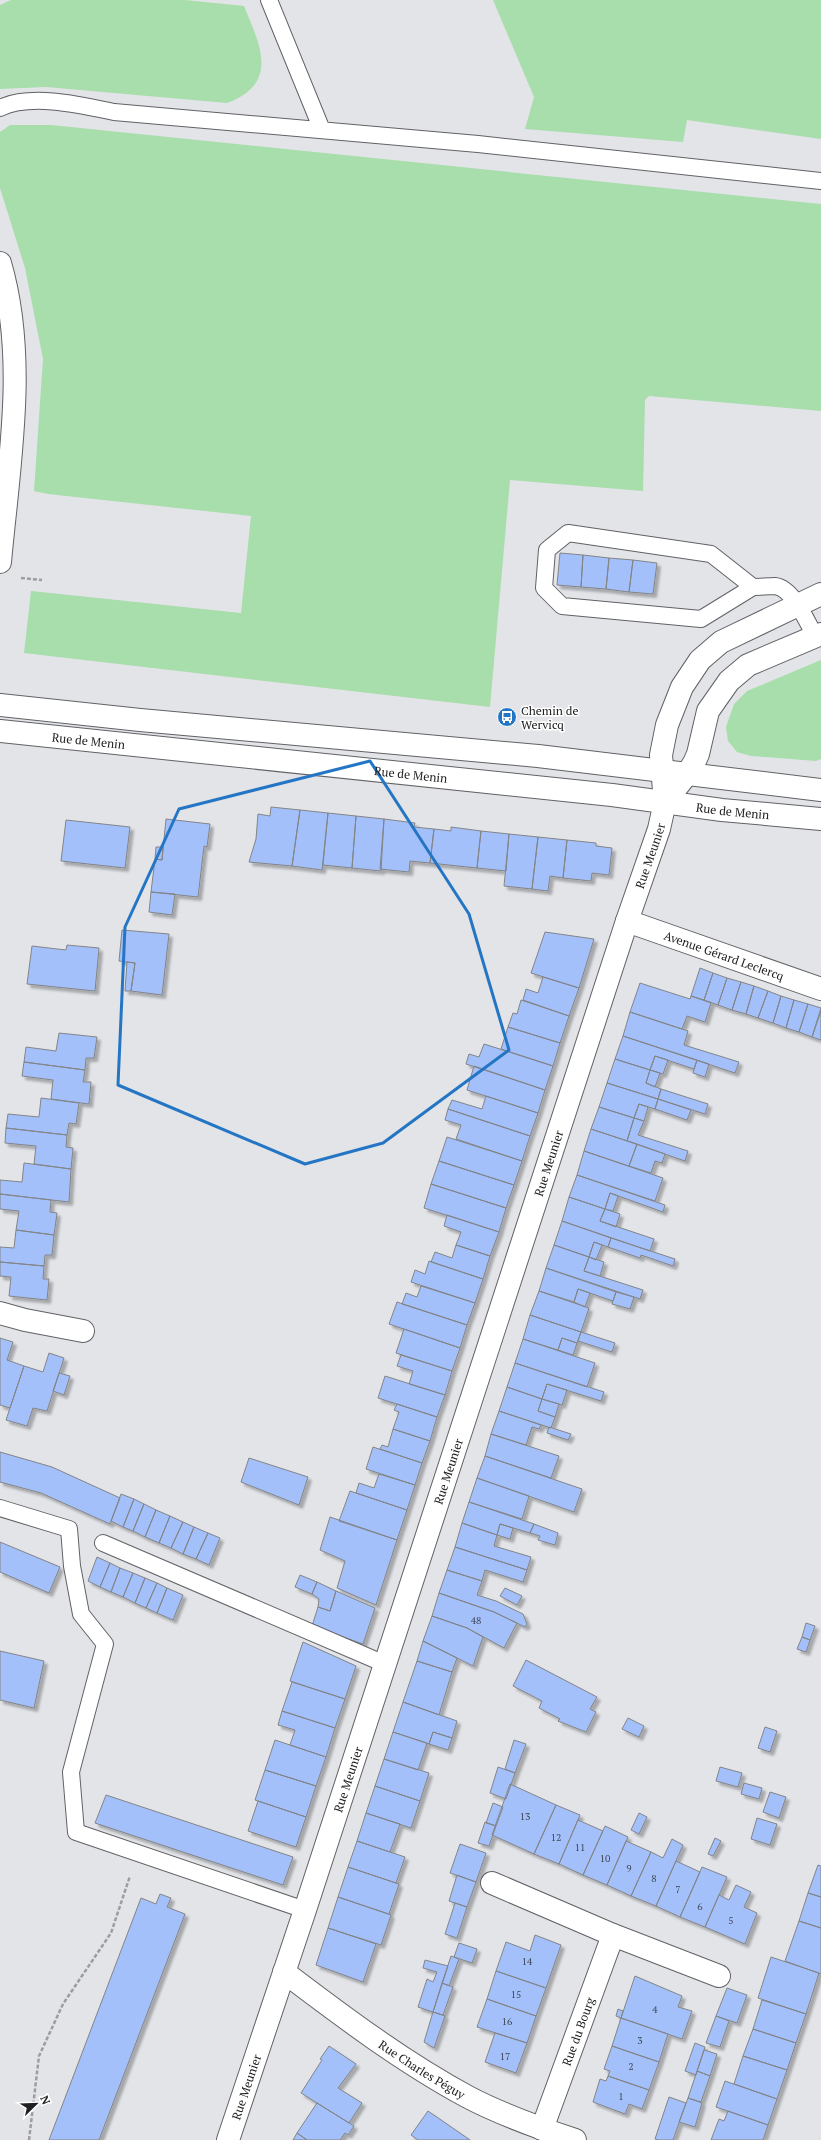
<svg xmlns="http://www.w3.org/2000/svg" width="821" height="2140" font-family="'PT Serif',serif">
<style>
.green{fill:#a8ddac}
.building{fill:#a4c0fb;stroke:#828487;filter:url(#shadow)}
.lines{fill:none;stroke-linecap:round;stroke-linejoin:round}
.service-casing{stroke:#616266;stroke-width:18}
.minor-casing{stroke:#616266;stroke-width:24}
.primary-casing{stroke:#616266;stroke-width:24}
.path{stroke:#9c9da0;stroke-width:2.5;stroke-dasharray:4 2;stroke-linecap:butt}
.service{stroke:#fff;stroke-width:16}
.minor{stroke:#fff;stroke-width:22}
.primary{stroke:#fff;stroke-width:22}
.marked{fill:none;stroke:#2476c5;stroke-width:3;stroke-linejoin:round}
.labels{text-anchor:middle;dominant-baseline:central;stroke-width:3;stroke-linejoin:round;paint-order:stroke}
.number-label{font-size:10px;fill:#414858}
.poi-label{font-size:12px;fill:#202022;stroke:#fff;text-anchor:start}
.street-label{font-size:12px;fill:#202022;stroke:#fff}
</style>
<defs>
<filter id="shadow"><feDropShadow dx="3.5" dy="3.5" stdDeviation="1" flood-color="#0004"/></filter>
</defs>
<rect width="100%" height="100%" fill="#e2e4e8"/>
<!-- green -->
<path class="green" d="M11,0H185L244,6C260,45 280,83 227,103L46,87L0,89V5Z
M493,0H821V139L687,120L683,142L525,129L534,97Z
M10,125H51L821,204V411L649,396L645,400L643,491L510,480L490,707L24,653L31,591L241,613L251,516L48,494L34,491L43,359L25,268L0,188V132Z
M821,660V759L816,761L751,756L737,752L728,741L726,727L734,704L747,691Z"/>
<!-- building -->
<path class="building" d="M560,553L583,555L581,587L557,585Z
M583,555L609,558L606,589L581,587Z
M609,558L633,560L629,592L606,589Z
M633,560L657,563L653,594L629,592Z
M271,807L300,810L292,866L249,862L256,839L258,814L270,816Z
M300,810L328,813L322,870L292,866Z
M328,813L356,816L352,868L323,865Z
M356,816L384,819L381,871L352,868Z
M166,819L210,824L207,847L204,846L198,897L151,892L155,859L162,860Z
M384,819L415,823L414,827L434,829L430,863L410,861L409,872L380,869Z
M66,820L130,827L125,868L61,861Z
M451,827L481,831L477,868L430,863L434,829L451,831Z
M481,831L509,834L506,871L477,868Z
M509,834L538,837L532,889L504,886Z
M538,837L567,840L563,878L550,876L548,891L532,889Z
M567,840L596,843V846L612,848L609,875L592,873L591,881L563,878Z
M156,847H163L162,860L155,859Z
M151,892L175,894L172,915L149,912Z
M122,930L169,934L162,995L131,991L135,963L119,961Z
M545,932L594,939L579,988L531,973Z
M67,945L99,948L95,991L27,984L32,946L66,950Z
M127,962L135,963L131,991H125Z
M700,968L713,973L704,1000L691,996Z
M713,973L727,978L718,1005L704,1000Z
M543,977L579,988L569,1016L523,1000L526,989L538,993Z
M727,978L741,982L732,1010L718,1005Z
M741,982L754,986L746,1014L732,1010Z
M640,983L690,999L691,996L711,1003L705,1022L687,1016L682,1029L630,1012Z
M754,986L768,991L758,1018L746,1014Z
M768,991L781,996L773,1023L758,1018Z
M781,996L794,1000L786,1028L773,1023Z
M521,1000L569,1016L560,1043L508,1027L513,1013L517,1014Z
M794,1000L808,1004L799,1032L786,1028Z
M808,1004L821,1008L812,1037L799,1032Z
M821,1011V1040L812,1037Z
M630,1012L688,1031L684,1045L739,1062L735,1073L623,1036Z
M508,1027L560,1043L553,1066L501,1049Z
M59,1033L97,1037L94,1058H86L85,1070L24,1062L26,1047L56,1051Z
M623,1036L697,1060L694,1069L655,1056L650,1070L615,1059Z
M484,1044L553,1066L545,1090L466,1064L469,1054L479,1057Z
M655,1056L668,1060L663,1074L650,1070Z
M615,1059L650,1070L646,1083L661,1089L658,1099L607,1083Z
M697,1060L709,1064L705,1077L693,1073Z
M24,1062L85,1070L83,1082H91L89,1104L51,1099L53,1080L22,1076Z
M474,1066L545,1090L538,1113L467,1090Z
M650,1070L660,1073L655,1087L646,1083Z
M607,1083L658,1099L655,1109L639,1104L634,1118L599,1107Z
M661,1089L708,1104L705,1114L658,1099Z
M486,1096L538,1113L530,1136L448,1109L452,1100L482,1109Z
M41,1098L79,1103L76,1124L69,1123L67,1135L6,1128L8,1114L39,1117Z
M658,1099L691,1110L687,1120L655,1109Z
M639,1104L648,1107L644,1121L634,1118Z
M599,1107L634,1118L627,1141L591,1129Z
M448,1109L530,1136L522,1161L456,1139L461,1125L445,1120Z
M634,1118L644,1121L638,1135L688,1151L685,1161L627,1141Z
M6,1128L67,1135L66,1147L73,1148L71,1169L34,1164L36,1146L5,1143Z
M591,1129L637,1144L629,1166L584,1151Z
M447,1137L522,1161L514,1185L439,1161Z
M637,1144L665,1154L662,1163L655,1161L651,1173L629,1166Z
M584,1151L663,1178L655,1201L577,1175Z
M439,1161L514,1185L506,1208L431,1184Z
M24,1163L71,1169L69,1202L0,1194V1180L22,1182Z
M577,1175L665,1205L663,1212L610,1193L605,1209L569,1197Z
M431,1184L506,1208L499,1232L424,1208Z
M610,1193L618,1196L613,1211L605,1209Z
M0,1194L51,1200L50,1212L57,1213L54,1235L16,1230L19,1211L0,1209Z
M569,1197L605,1209L600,1221L654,1239L650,1251L562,1221Z
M605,1209L620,1214L616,1227L600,1221Z
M447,1215L499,1232L490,1256L456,1245L461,1232L444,1226Z
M562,1221L611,1238L608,1247L594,1242L589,1257L554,1245Z
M16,1230L54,1235L52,1255H45L44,1266L0,1262V1247L14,1248Z
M611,1238L675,1259L673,1266L641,1255L640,1258L608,1247Z
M594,1242L602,1245L596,1260L589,1257Z
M456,1245L490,1256L483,1279L431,1262L435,1252L452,1258Z
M554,1245L589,1257L584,1271L643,1290L640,1299L546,1268Z
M589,1257L604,1262L600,1276L584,1271Z
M429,1261L483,1279L475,1303L411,1282L415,1270L425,1274Z
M0,1262L44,1266L43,1279H49L47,1300L9,1296L11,1277L0,1276Z
M546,1268L616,1292L613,1301L578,1289L574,1302L539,1291Z
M421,1286L475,1303L467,1325L402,1304L406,1293L417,1297Z
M578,1289L590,1293L585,1307L574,1302Z
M539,1291L589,1308L581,1332L530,1315Z
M616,1292L634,1297L630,1309L612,1304Z
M397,1302L467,1325L460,1348L389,1324Z
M530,1315L581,1332L577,1343L562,1338L558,1350L523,1339Z
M404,1329L460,1348L452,1371L396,1353Z
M581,1332L615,1343L612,1352L578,1341Z
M0,1338L13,1342L7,1360L24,1366L10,1408L0,1405Z
M562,1338L577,1343L573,1355L558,1350Z
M523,1339L595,1363L587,1387L515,1363Z
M49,1353L64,1358L47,1411L33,1408L27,1426L6,1420L24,1366L43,1372Z
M401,1355L452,1371L445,1395L409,1384L413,1371L397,1366Z
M515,1363L604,1392L601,1401L547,1384L542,1399L507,1387Z
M59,1373L70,1376L64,1395L53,1391Z
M385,1376L445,1395L437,1417L378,1398Z
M547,1384L567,1390L562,1405L542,1399Z
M507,1387L542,1399L538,1411L555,1417L551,1428L499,1411Z
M542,1399L559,1404L555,1417L538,1411Z
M397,1404L437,1417L430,1441L393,1429L399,1412L394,1410Z
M499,1411L541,1425L539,1429L532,1427L526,1445L491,1434Z
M549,1427L571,1434L568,1440L547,1433Z
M393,1429L430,1441L422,1463L380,1449L382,1445L388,1447Z
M491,1434L559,1456L551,1478L485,1456Z
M373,1447L422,1463L415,1485L366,1469Z
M0,1452L52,1467L120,1498L110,1524L41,1493L0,1482Z
M485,1456L582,1489L574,1512L477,1478Z
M249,1458L308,1477L299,1505L241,1482Z
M379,1474L415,1485L407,1510L356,1493L359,1483L374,1488Z
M477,1478L529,1496L522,1519L469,1502Z
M350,1491L407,1510L397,1540L339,1521Z
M121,1494L134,1499L123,1527L111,1521Z
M134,1499L144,1504L133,1531L123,1527Z
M469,1502L534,1524L530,1533L500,1524L497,1535L462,1523Z
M144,1504L156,1510L145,1537L133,1531Z
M156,1510L170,1516L159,1543L145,1537Z
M170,1516L183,1522L171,1548L159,1543Z
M330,1517L397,1540L376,1605L337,1588L345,1561L320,1550Z
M183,1522L194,1527L183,1554L171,1548Z
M462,1523L497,1535L494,1546L531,1557L527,1570L455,1547Z
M500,1524L513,1528L510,1539L497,1535Z
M534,1524L558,1533L555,1545L538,1540L540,1536L530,1533Z
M194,1527L208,1533L196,1559L183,1554Z
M208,1533L220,1538L209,1565L196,1559Z
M0,1542L60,1567L49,1593L0,1572Z
M455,1547L527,1570L523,1582L485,1570L482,1581L447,1570Z
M97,1557L110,1563L100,1587L88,1581Z
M110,1563L120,1568L111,1592L100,1587Z
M120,1568L133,1573L123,1597L111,1592Z
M447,1570L482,1581L477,1595L496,1601L523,1614L527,1624L525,1627L494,1612L439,1593Z
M133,1573L145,1578L135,1603L123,1597Z
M300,1575L317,1582L312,1594L295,1587Z
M145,1578L157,1583L146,1608L135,1603Z
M317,1582L336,1591L330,1611L318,1607L319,1599L312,1594Z
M157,1583L167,1588L157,1613L146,1608Z
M167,1588L183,1595L173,1620L157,1613Z
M505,1588L522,1596L517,1605L500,1596Z
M336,1591L375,1608L363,1644L312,1626L318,1607L330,1611Z
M439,1593L494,1612L517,1623L504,1648L467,1628L432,1616Z
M432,1616L467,1628L483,1637L473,1666L423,1641Z
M806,1623L815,1626L810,1640L802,1637Z
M802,1637L810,1640L806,1652L797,1649Z
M423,1641L457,1658L452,1672L417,1661Z
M303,1642L356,1666L345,1699L290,1681Z
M0,1651L44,1661L34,1708L0,1700Z
M526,1660L597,1697L590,1709L596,1712L586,1732L558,1721L560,1719L539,1708L542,1701L513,1686Z
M417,1661L452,1672L439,1715L403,1702Z
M292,1682L345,1699L335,1728L282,1711Z
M403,1702L457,1721L452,1738L433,1732L429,1744L393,1732Z
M282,1711L335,1728L326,1757L290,1745L295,1730L278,1725Z
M628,1718L644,1726L639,1737L622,1729Z
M765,1727L777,1731L770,1752L758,1748Z
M393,1732L427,1743L418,1770L384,1759Z
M433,1732L452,1738L448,1750L429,1744Z
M275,1740L326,1757L316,1786L265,1770Z
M514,1740L526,1744L515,1773L505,1769Z
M384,1759L429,1773L420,1801L375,1786Z
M498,1767L515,1773L506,1799L490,1793Z
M720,1767L742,1773L738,1787L716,1781Z
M265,1770L316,1786L306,1817L255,1800Z
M744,1783L762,1788L759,1799L741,1794Z
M510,1784L556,1805L534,1854L492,1835Z
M375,1786L420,1801L411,1828L366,1813Z
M770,1792L786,1797L779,1818L763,1812Z
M106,1795L293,1857L283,1885L95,1823Z
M258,1801L306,1817L296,1847L248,1831Z
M493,1803L503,1807L496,1826L486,1823Z
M556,1805L580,1815L559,1864L534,1854Z
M366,1813L400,1824L390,1852L357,1841Z
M639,1813L647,1817L639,1834L631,1830Z
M757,1818L777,1824L770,1845L751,1839Z
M578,1820L603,1831L583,1875L559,1864Z
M485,1822L496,1826L489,1846L478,1843Z
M605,1826L628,1837L607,1885L583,1875Z
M715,1838L721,1841L713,1856L708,1854Z
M672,1839L683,1845L656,1906L631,1896L651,1852L663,1858Z
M357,1841L405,1857L396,1883L348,1867Z
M626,1841L651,1852L631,1896L607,1885Z
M460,1844L486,1853L476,1882L450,1873Z
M676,1861L700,1872L680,1917L656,1906Z
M818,1865L821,1866V1897L808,1893Z
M348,1867L399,1884L389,1914L338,1897Z
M702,1867L727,1877L705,1927L680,1917Z
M457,1875L476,1882L467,1907L449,1901Z
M736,1885L751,1892L744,1907L757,1913L745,1944L705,1927L719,1895L729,1900Z
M808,1893L821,1897V1928L799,1921Z
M160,1894L171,1898L167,1907L185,1914L99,2140H49L141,1898L156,1904Z
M338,1897L391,1915L381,1945L328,1928Z
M455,1903L467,1907L457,1938L445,1934Z
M799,1921L821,1928V1974L785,1961Z
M328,1928L376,1944L363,1982L316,1965Z
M535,1935L561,1945L546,1988L496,1971L506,1942L530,1951Z
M459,1943L477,1949L472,1963L454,1957Z
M451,1956L459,1959L449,1986L442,1983Z
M771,1957L819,1973L806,2014L758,1998Z
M425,1960L448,1966L433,2012L418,2007L427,1979L433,1982L437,1972L423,1968Z
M496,1971L546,1988L536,2016L487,1999Z
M635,1976L682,1996L678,2007L692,2011L682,2039L621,2018Z
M442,1983L453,1987L443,2015L433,2012Z
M727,1988L747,1995L737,2023L716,2016Z
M487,1999L536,2016L527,2043L477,2027Z
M762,2000L806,2014L796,2043L753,2029Z
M618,2009L623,2011L621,2018L616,2016Z
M433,2012L445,2016L434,2048L424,2042Z
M716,2016L729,2021L720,2047L706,2043Z
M621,2018L668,2034L659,2062L612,2046Z
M753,2029L796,2043L787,2070L743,2056Z
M495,2033L527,2043L516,2073L485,2062Z
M695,2043L705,2047L696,2075L685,2071Z
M329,2046L356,2064L338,2088L362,2103L349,2123L301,2093L322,2060L320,2059Z
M612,2046L659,2062L649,2090L608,2076L610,2071L604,2069Z
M704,2050L717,2054L710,2076L697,2071Z
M743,2056L787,2070L777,2099L734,2084Z
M697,2071L710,2076L701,2102L688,2098Z
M608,2076L649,2090L642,2109L629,2104L625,2114L593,2102L600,2079L606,2081Z
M725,2081L777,2099L768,2125L716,2107Z
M669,2097L686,2103L673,2140H658L655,2139Z
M688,2098L702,2103L695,2127L679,2122Z
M317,2103L354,2126L348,2135L345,2133L340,2140H307L297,2133Z
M428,2111L470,2140H418L411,2135Z
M728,2111L768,2125L763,2140H711L719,2119L724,2121Z
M297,2133L307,2140H293Z"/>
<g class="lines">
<defs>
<path id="service" d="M269,0L322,130
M0,108C31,93 81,105 114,112L478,144L821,181
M753,587L701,619L562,606L544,588L547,550L568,533L711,554L753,587C760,587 768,586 775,586C793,588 807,622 815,636
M0,1508L69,1529L72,1566L81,1614L105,1644L71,1772L76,1832L305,1910
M103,1543L385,1664"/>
<g id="minor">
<path d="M0,263C28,359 9,463 0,562"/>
<path d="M665,802L687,774L694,763L698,754L708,711L729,681L748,665L821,634"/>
<path id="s1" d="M627,921L821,989"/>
<path d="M0,1313L25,1320L83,1331"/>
<path d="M492,1883L613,1935"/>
<path id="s2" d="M284,1972C342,2016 403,2062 468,2097C502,2115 539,2128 575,2140"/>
<path id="s3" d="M542,2129L613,1935L719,1976"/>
<path id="s4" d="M228,2140L305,1910L627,921L659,829L665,802L661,755L667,725L682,687L700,660L721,642L821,594"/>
</g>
<g id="primary">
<path d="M0,705L140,720L538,756L821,790"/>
<path id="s5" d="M0,731L612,795L722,810L821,819"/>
</g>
</defs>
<!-- service casing -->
<use href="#service" class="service-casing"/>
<!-- minor casing -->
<use href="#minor" class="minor-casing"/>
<!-- primary casing -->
<use href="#primary" class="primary-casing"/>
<!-- path -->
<path class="path" d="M21,578L42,580
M29,2140L39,2056L63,2004L111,1933L130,1876"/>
<!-- service -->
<use href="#service" class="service"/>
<!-- minor -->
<use href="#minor" class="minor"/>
<!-- primary -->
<use href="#primary" class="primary"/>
</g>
<!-- marked area -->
<path class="marked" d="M370,761L469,914L509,1050L383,1143L305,1164L118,1085L125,927L179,809Z"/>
<!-- icons -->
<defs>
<symbol id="bus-disc" viewBox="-11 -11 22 22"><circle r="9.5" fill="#2476c5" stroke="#fff"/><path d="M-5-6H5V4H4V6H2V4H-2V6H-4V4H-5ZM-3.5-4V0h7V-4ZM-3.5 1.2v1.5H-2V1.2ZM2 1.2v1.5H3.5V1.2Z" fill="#fff"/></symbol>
</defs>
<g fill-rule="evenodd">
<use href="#bus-disc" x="496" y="706" width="22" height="22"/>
</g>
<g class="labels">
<!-- number labels -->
<g class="number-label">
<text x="476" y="1620">48</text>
<text x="525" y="1816">13</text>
<text x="556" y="1837">12</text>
<text x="580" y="1847">11</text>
<text x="605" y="1858">10</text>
<text x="629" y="1868">9</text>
<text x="654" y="1878">8</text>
<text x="678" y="1889">7</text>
<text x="700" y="1906">6</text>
<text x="731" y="1920">5</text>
<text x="527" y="1961">14</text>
<text x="516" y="1994">15</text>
<text x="655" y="2009">4</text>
<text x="507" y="2021">16</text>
<text x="640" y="2040">3</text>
<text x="505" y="2056">17</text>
<text x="631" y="2066">2</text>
<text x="621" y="2096">1</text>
</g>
<!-- poi labels -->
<g class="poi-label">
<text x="521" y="710">Chemin de<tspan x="521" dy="14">Wervicq</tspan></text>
</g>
<!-- street labels -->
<g class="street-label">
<text stroke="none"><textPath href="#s5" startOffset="89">Rue de Menin</textPath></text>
<text stroke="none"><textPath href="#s5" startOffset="413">Rue de Menin</textPath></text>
<text stroke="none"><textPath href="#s5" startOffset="737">Rue de Menin</textPath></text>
<text stroke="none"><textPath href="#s4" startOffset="1352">Rue Meunier</textPath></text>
<text stroke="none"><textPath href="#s1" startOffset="103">Avenue Gérard Leclercq</textPath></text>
<text stroke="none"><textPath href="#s4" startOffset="1028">Rue Meunier</textPath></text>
<text stroke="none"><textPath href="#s4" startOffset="704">Rue Meunier</textPath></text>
<text stroke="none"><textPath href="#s4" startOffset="380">Rue Meunier</textPath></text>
<text stroke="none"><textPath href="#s3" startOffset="104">Rue du Bourg</textPath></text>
<text stroke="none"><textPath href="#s2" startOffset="169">Rue Charles Péguy</textPath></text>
<text stroke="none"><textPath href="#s4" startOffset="56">Rue Meunier</textPath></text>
</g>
</g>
<!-- north arrow -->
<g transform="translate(36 2104) rotate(67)" stroke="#ffffff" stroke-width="3" paint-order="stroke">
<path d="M0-3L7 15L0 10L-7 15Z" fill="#202022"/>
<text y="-6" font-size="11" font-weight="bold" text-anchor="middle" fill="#202022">N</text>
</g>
</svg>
